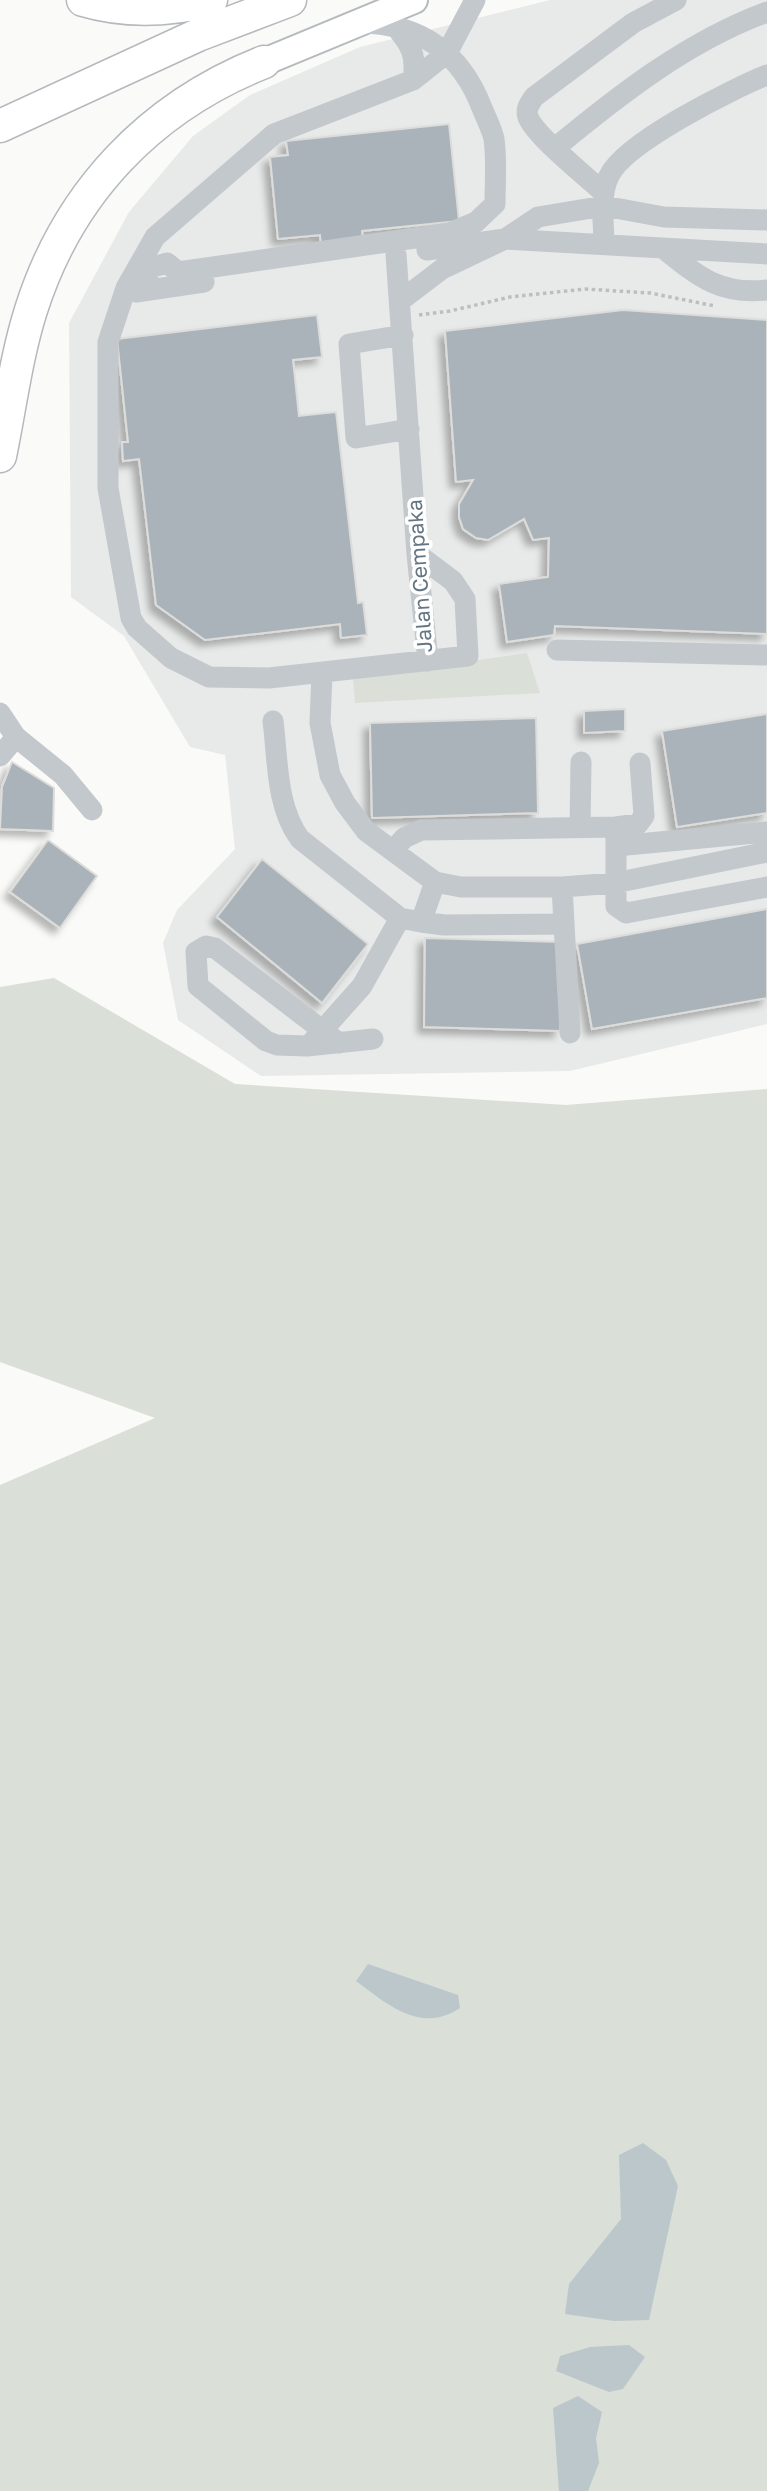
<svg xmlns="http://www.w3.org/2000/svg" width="767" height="2491" font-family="'Golos Text',sans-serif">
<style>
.built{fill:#e8e9e9}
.green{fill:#dadfd7}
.water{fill:#bbc7cb}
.building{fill:#aab3b9;stroke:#dcdcda;stroke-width:2;filter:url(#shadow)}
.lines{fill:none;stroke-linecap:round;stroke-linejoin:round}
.major-casing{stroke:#b5babe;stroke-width:30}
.highway-casing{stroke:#b4b9bd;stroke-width:35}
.path{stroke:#bbbfc2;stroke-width:3.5;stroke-dasharray:3.5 3.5;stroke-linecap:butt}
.minor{stroke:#c3c8cc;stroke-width:21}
.major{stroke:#fff;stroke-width:26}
.highway{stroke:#fff;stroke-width:32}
.labels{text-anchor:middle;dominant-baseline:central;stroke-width:7;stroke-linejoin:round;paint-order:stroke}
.street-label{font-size:21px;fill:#657683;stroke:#fff}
</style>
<defs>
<filter id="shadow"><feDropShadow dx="-6" dy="6" stdDeviation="3.5" flood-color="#0004"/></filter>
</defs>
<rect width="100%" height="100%" fill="#fafaf8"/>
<!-- built -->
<path class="built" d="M550,0H767V1024L570,1071L261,1076L178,1020L163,943L177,910L235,849L225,755L190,747L124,636L71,597L69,323L129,212L193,136L250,95L360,47Z"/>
<!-- green -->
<path class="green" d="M527,653L540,693L355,703L353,678Z
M54,978L235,1084L566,1105L767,1089V2491H0V1485L155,1418L0,1362V987Z"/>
<!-- water -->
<path class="water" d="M368,1964L458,1995L460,2008C421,2034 388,2005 356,1981Z
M643,2143L666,2160L678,2186L649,2320L614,2321L565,2314L569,2284L621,2219L619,2155Z
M629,2345L645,2357L623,2389L609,2392L556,2371L560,2356L590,2347Z
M578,2396L602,2412L596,2438L599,2463L588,2491H559L553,2408Z"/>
<!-- building -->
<path class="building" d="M449,124L459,221L362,231L363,242L321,246L320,235L278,239L270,157L288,155L286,141Z
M623,310L767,320V634L555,626L554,635L507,642L499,584L548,577L549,538L533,540L524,519L488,540L476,538L463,529L459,517V504L473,480L456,482L445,331Z
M317,315L322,357L293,360L299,416L336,412L358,603L363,602L367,635L341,638L340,624L205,640L156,605L139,459L123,461L122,442H128L117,339Z
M625,709V731L584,733V711Z
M767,714V813L677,827L662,731Z
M536,718L538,813L372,818L370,723Z
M12,762L54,788L53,831L0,829L2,787Z
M48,840L97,876L60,928L10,892Z
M262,859L368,944L322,1003L217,917Z
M767,909V998L592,1029L577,944Z
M425,938L560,942V1031L424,1027Z"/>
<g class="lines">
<defs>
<path id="major" d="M264,62L414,0"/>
<path id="highway" d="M83,0C127,13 168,11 211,0
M0,126L198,35L290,0
M0,456C10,408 16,357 31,310C68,193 150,107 264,62"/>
</defs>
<!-- major casing -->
<use href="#major" class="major-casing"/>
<!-- highway casing -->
<use href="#highway" class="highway-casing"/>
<!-- path -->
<path class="path" d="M419,315L450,311L510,297L585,289L650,293L715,306"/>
<!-- minor -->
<path class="minor" d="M395,26C411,45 417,55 413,80
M555,148C619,95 688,41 767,12
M603,192C587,177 535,136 528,117C525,109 530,103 534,97L633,23L676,0
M604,245C604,223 599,196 609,176C624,143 732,89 767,75
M664,249C699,277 720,295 767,290
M427,250L505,239L767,254
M396,254L417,554L428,661
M150,290L144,279L153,267L167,263L178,272L450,233L476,222L495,204C495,183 497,160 494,139C492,129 486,118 482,108C461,53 421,24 362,23
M136,292L204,282
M400,301L442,269L505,239L538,217L604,206L664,217L767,220
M403,335L349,344L356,438L409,429
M417,554L453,581L465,599L468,656L269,678L209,677L171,658L137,628L131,618L108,488V342L126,288L155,237L274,134L413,80L447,53L475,0
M557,650L767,655
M322,673L320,723L330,775L345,803L366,831L435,882L461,887H562L615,883L767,852
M0,713L16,737L63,775L92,810
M273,721C278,760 276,807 300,839L400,918L421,922L435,882
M0,756L16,737
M616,827L638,824L644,816L640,763
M580,828L581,762
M616,846L767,832
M393,851L404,838L421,830L616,827V906L626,913L767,887
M562,887L570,1033
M421,922L444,925L564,924
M313,1041L362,986L400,918
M339,1043L215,948L206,946L196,952L198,986L266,1041L277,1045L307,1046L373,1039"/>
<!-- major -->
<use href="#major" class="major"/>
<!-- highway -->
<use href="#highway" class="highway"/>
</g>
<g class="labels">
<!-- street labels -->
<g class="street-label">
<text transform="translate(419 576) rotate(-94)">Jalan Cempaka</text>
</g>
</g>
</svg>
